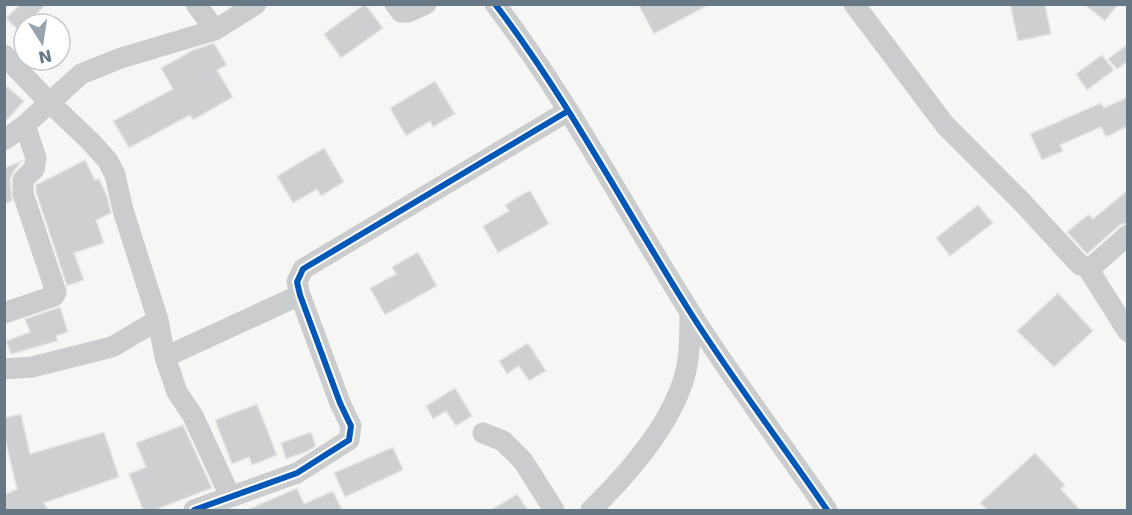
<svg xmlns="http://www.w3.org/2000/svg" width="1132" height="515" font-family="'DejaVu Sans',sans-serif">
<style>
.building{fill:#cdcfd0;stroke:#e6e6e5;stroke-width:1.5}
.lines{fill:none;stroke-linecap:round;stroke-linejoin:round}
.minor{stroke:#cbcccd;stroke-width:21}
.cycleway-casing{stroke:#fff;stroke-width:10}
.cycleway{stroke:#0057b8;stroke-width:6}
</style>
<rect width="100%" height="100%" fill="#f6f6f5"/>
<!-- building -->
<path class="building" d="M21,4H46L27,24H24L19,31L6,18Z
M365,4L383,28L341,58L324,34Z
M638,4H710L654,34Z
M1010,4H1045L1051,34L1018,41Z
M1084,4H1118L1105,21Z
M214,43L227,65L217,70L233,97L193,120L190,115L129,148L113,121L173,89L161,68L193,50Z
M1128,44V61L1117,69L1108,59Z
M1102,55L1114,70L1087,90L1076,74Z
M435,81L455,114L433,127L430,121L406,136L390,108Z
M4,84L24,101L4,123Z
M1128,97V126L1106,137L1101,127L1060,145L1063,151L1042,160L1030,134L1101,103L1104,108Z
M324,148L344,182L321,196L317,189L293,203L277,176Z
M85,160L95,180L99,179L107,196L111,213L96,220L104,243L74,253L84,280L67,286L36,192V185Z
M22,161L14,171L10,179L12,201L4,204V168Z
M530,190L549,224L498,253L483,226L509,211L505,205Z
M1128,190V223L1120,225L1087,254L1067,232L1089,214L1093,219Z
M978,205L993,223L950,256L936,238Z
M418,252L437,286L385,315L370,288L396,274L392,267Z
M1058,293L1093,331L1054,367L1017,331Z
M60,307L68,332L56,336L58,341L11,354L6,341L30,332L25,319Z
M528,343L546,371L529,381L519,366L507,374L499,361Z
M455,388L472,416L456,426L446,411L433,419L426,406Z
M257,404L277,455L252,465L249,457L232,464L215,420Z
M21,414L30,454L104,432L119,477L44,503L48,510H4V495L17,489L4,434V418Z
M183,425L212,488L155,510H143L129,474L146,467L136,443Z
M311,432L316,446L308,451L286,459L281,443Z
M393,447L403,470L345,497L334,473Z
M1035,453L1065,485L1061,489L1080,510H987L980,503Z
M297,488L304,504L333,491L342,510H247Z
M517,494L528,510H491Z"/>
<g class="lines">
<!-- minor -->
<path class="minor" d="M196,4L215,30
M395,4L401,12H408L426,4
M495,4C569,101 625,209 690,312C733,380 782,444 827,510
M854,4L945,125L1022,202L1080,265L1087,267L1128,332
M4,55L49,102L91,142L108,161L115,175L123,210L158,320L165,357L177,392L193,416L230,496
M4,140L25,125L81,74L121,58L215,30L256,4
M1087,267L1094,265L1128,235
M4,313L54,296L56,292L23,194V180L34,169L36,158L25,125
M165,357L300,295
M4,369L32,367L112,347L158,320
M483,433L503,441L523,461L554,510
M194,510L297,473L349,440L351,426L340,403L300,295L297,282L303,269L568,111
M591,510C630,472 680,416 688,360C690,344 690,328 690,313"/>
<defs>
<path id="cycleway" d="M495,4C569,101 625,209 690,312C733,380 782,444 827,510
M194,510L297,473L349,440L351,426L340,403L300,295L297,282L303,269L568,111"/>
</defs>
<!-- cycleway casing -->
<use href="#cycleway" class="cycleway-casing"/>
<!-- cycleway -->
<use href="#cycleway" class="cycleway"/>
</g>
<!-- border -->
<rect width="1132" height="515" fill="none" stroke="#667886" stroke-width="12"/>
<!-- north arrow -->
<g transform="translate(42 42) rotate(168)"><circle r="28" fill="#ffffff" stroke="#c2c9cf" stroke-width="1.5"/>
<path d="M0-4.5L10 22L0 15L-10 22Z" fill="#98a4ad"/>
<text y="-9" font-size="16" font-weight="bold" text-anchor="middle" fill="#667886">N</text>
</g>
</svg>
